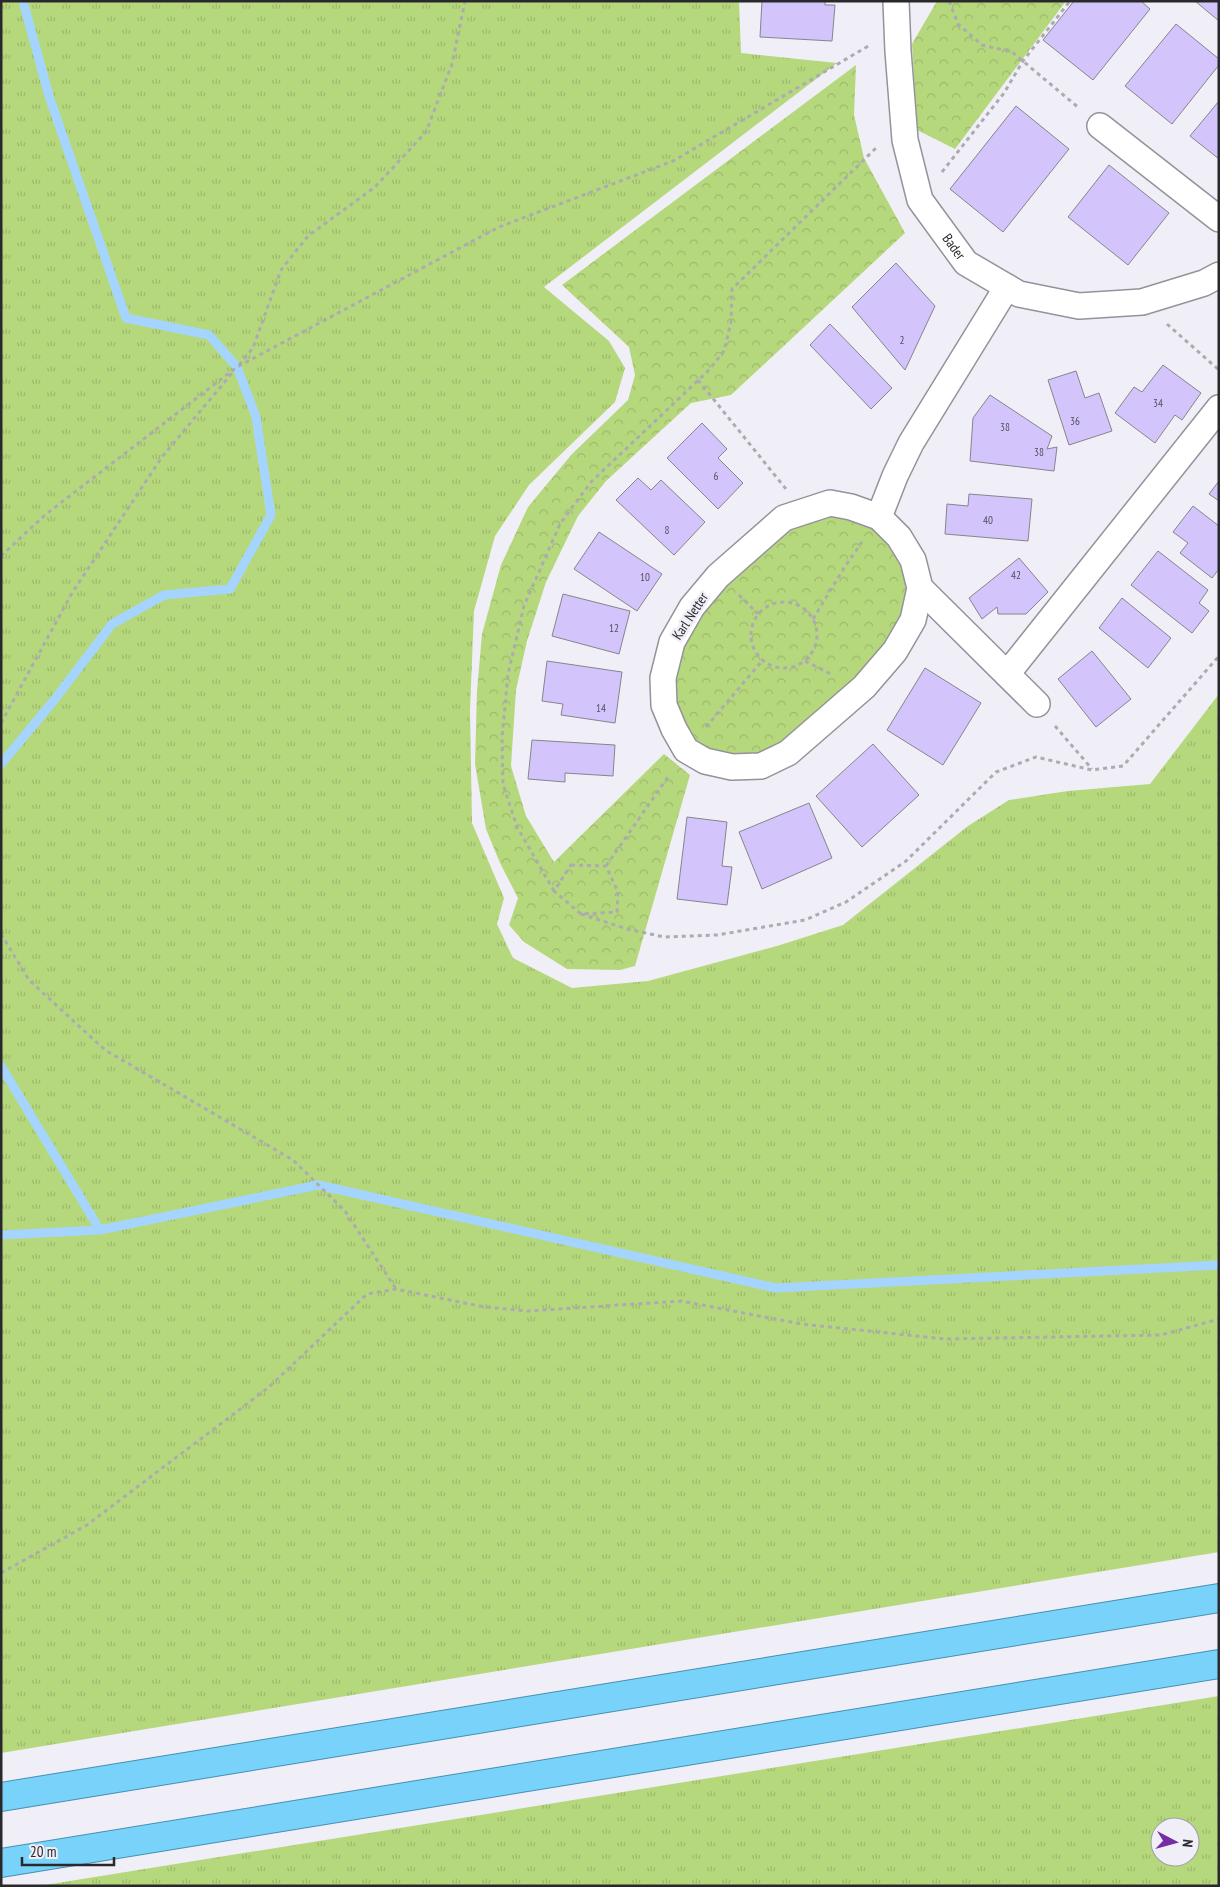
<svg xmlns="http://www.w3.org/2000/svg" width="1220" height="1887" font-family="'PT Sans Narrow',sans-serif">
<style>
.grass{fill:url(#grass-tufts);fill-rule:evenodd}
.park{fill:url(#park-crowns)}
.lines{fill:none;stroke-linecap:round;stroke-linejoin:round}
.stream{stroke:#a5d5ff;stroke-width:9}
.building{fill:#d3c5fc;stroke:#86848c}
.minor-casing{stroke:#94939a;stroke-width:28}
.trunk-casing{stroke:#4690b1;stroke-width:30}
.path{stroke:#acabb1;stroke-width:3;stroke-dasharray:4 4;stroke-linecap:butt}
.minor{stroke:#fff;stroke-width:25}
.trunk{stroke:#78d2fa;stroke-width:28}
.labels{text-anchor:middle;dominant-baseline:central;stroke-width:5;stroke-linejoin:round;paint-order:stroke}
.number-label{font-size:11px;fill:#545060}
.street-label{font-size:14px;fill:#29292c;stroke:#f0eef7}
</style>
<defs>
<pattern id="grass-tufts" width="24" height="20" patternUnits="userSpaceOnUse" patternTransform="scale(1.25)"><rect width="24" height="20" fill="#b6d87d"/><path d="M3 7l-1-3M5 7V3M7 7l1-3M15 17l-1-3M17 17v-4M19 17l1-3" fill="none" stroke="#9cb96c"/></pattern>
<pattern id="park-crowns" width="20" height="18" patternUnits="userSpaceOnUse" patternTransform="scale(1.25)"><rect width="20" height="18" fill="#b6d87d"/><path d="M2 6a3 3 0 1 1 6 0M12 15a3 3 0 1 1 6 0" fill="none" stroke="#9cb96c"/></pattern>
</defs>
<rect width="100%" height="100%" fill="#f0eef7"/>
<!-- grass -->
<path class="grass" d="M1,1H739L741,53L837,63L544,287L609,341L625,368L615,402L529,485L495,536L474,611L470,710L472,823L504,898L497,924L513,958L572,988L648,981L777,946L843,925L968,826L1009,800L1068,791L1150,784L1219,694V1552L1,1753Z
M1219,1696V1886H39ZM1160,1827H1190V1857H1160Z"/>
<!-- park -->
<path class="park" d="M937,1H1066L955,149L917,130L912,44Z
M856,65L854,115L864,158L905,233L731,395L691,403L606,481L578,516L546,582L527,641L516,690L511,766L526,816L554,862L664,754L690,775L635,966L620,970L567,969L524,942L509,925L518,898L500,863L486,829L475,764L477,691L482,634L501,565L528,507L572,454L628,400L635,375L629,347L562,285Z
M830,515C863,521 876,525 895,554C932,611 865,669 826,704C806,721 786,745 760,753C753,756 744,754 737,755C725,755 704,750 695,741C691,737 688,729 686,724C682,717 677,708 676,700C669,641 716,594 757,558C767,549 778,535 791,528C802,522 818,519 830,515Z"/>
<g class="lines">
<!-- stream -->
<path class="stream" d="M1,764L55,699L112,624L164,595L230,589L271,515L256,417L237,367L209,335L126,318L49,96L23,1
M1,1066L100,1230
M1,1235L100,1230L318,1185L776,1288L1219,1265"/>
</g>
<!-- building -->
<path class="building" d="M762,1H825V5H835L832,41L760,37Z
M1074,1H1141L1150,9L1093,80L1043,40Z
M1195,1H1219V21Z
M1176,24L1219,59V65L1172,124L1125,86Z
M1219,101V159L1190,136Z
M1016,106L1069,149L1003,232L950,189Z
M1109,165L1169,213L1128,265L1068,217Z
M896,263L935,306L905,370L852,307Z
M830,324L892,388L871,409L810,345Z
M1163,365L1201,393L1182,420L1175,415L1155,443L1115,413L1134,387L1142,392Z
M1076,371L1085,398L1099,393L1112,431L1069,445L1048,380Z
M990,395L1052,436L1047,449L1057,447L1054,471L970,461L973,418Z
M702,423L727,449L718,458L743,483L718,509L667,458Z
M638,478L651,490L661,480L705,522L674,555L616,500Z
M1219,481V501L1209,494Z
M969,494L1032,499L1028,541L945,534L947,504L968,506Z
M1193,506L1219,526V569L1212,578L1180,553L1188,543L1173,532Z
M599,532L662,574L637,611L574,569Z
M1158,551L1208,590L1199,603L1209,611L1192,633L1131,585Z
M1019,558L1048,592L1026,614H998L997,607L982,619L969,598Z
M563,594L630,611L619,654L552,636Z
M1122,598L1171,638L1148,668L1099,628Z
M1092,651L1131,699L1096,727L1058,679Z
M547,661L622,672L615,723L561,715L563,704L542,701Z
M925,668L981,703L943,765L887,730Z
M532,740L615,745L613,776L565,773V782L528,779Z
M873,744L919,795L862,847L816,796Z
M809,803L832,858L762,889L739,832Z
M687,817L727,822L722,866L732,867L727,905L677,899Z"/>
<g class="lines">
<defs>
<g id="minor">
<path id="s1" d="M896,1L898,51L905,140L920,200L966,263L1019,294L1079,306L1142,302L1204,283L1219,275"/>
<path d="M1100,126L1219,219"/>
<path d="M830,503L851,507L879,517L899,537L913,560L920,588L913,620L895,651L864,687L788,753L761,766L732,767L705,761L686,750L674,729L664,705L663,678L672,642L692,607L718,576L784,518Z"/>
<path d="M879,517L895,476L911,443L1007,287"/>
<path d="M920,588L1037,704"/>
<path d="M1007,674L1219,408"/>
</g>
<path id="trunk" d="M1,1797L1219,1598
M1,1863L1219,1664"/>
</defs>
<!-- minor casing -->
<use href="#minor" class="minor-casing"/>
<!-- trunk casing -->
<use href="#trunk" class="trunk-casing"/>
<!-- path -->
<path class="path" d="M949,1L958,24L982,45L1012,52L1079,108
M942,172L1004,93L1023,61L1070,1
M1167,324L1219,370
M239,365L253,348L281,270L308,236L375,187L426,132L452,64L465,1
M698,380L786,489
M1,556L45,515L237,367L499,227L673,161L870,45
M739,595L758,614
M751 635a33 33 0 1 1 66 0a33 33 0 1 1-66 0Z
M813,619L844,568L862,542
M805,661L833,675
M1,723L72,593L162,457L233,372
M1055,726L1092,769
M706,727L762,661
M571,865L606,866L618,892L617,912L581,914L554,891Z
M606,866L670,774
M554,891L517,827L503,784L502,738L508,674L524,606L560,524L591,482L709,370L724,351L731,322L732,289L878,146
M1,911V922
M581,914L627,929L664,937L717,935L805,920L846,902L906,861L996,772L1036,757L1092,770L1123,766L1219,656
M1,934L29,980L105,1050L293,1160L345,1211L396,1289
M1,1573L87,1525L268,1388L367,1294L396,1289L484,1307L528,1311L681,1301L801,1324L945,1339L1161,1335L1219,1319"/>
<!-- minor -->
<use href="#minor" class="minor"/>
<!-- trunk -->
<use href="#trunk" class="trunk"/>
</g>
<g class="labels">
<!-- number labels -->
<g class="number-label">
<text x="902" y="340">2</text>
<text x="1158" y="403">34</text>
<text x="1075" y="421">36</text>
<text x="1005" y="427">38</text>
<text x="1039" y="452">38</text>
<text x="716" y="476">6</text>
<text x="988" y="520">40</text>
<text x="667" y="530">8</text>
<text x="1016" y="575">42</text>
<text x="645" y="577">10</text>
<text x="614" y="628">12</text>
<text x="601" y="708">14</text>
</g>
<!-- street labels -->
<g class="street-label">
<text stroke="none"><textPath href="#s1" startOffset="259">Bader</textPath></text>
<text transform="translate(690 616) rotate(-57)">Karl Netter</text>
</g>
</g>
<!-- border -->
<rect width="1220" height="1887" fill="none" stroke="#29292c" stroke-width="5"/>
<!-- north arrow -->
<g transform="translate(1175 1842) rotate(96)"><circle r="24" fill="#f0eef7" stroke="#a09fa6"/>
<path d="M0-4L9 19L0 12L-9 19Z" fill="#732fa3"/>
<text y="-8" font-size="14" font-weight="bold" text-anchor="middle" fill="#29292c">N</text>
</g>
<!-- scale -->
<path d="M22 1857v8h92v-8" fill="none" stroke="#29292c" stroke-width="2.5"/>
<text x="30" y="1857" font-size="15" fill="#29292c" stroke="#f0eef7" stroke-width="4" paint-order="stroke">20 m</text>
</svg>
